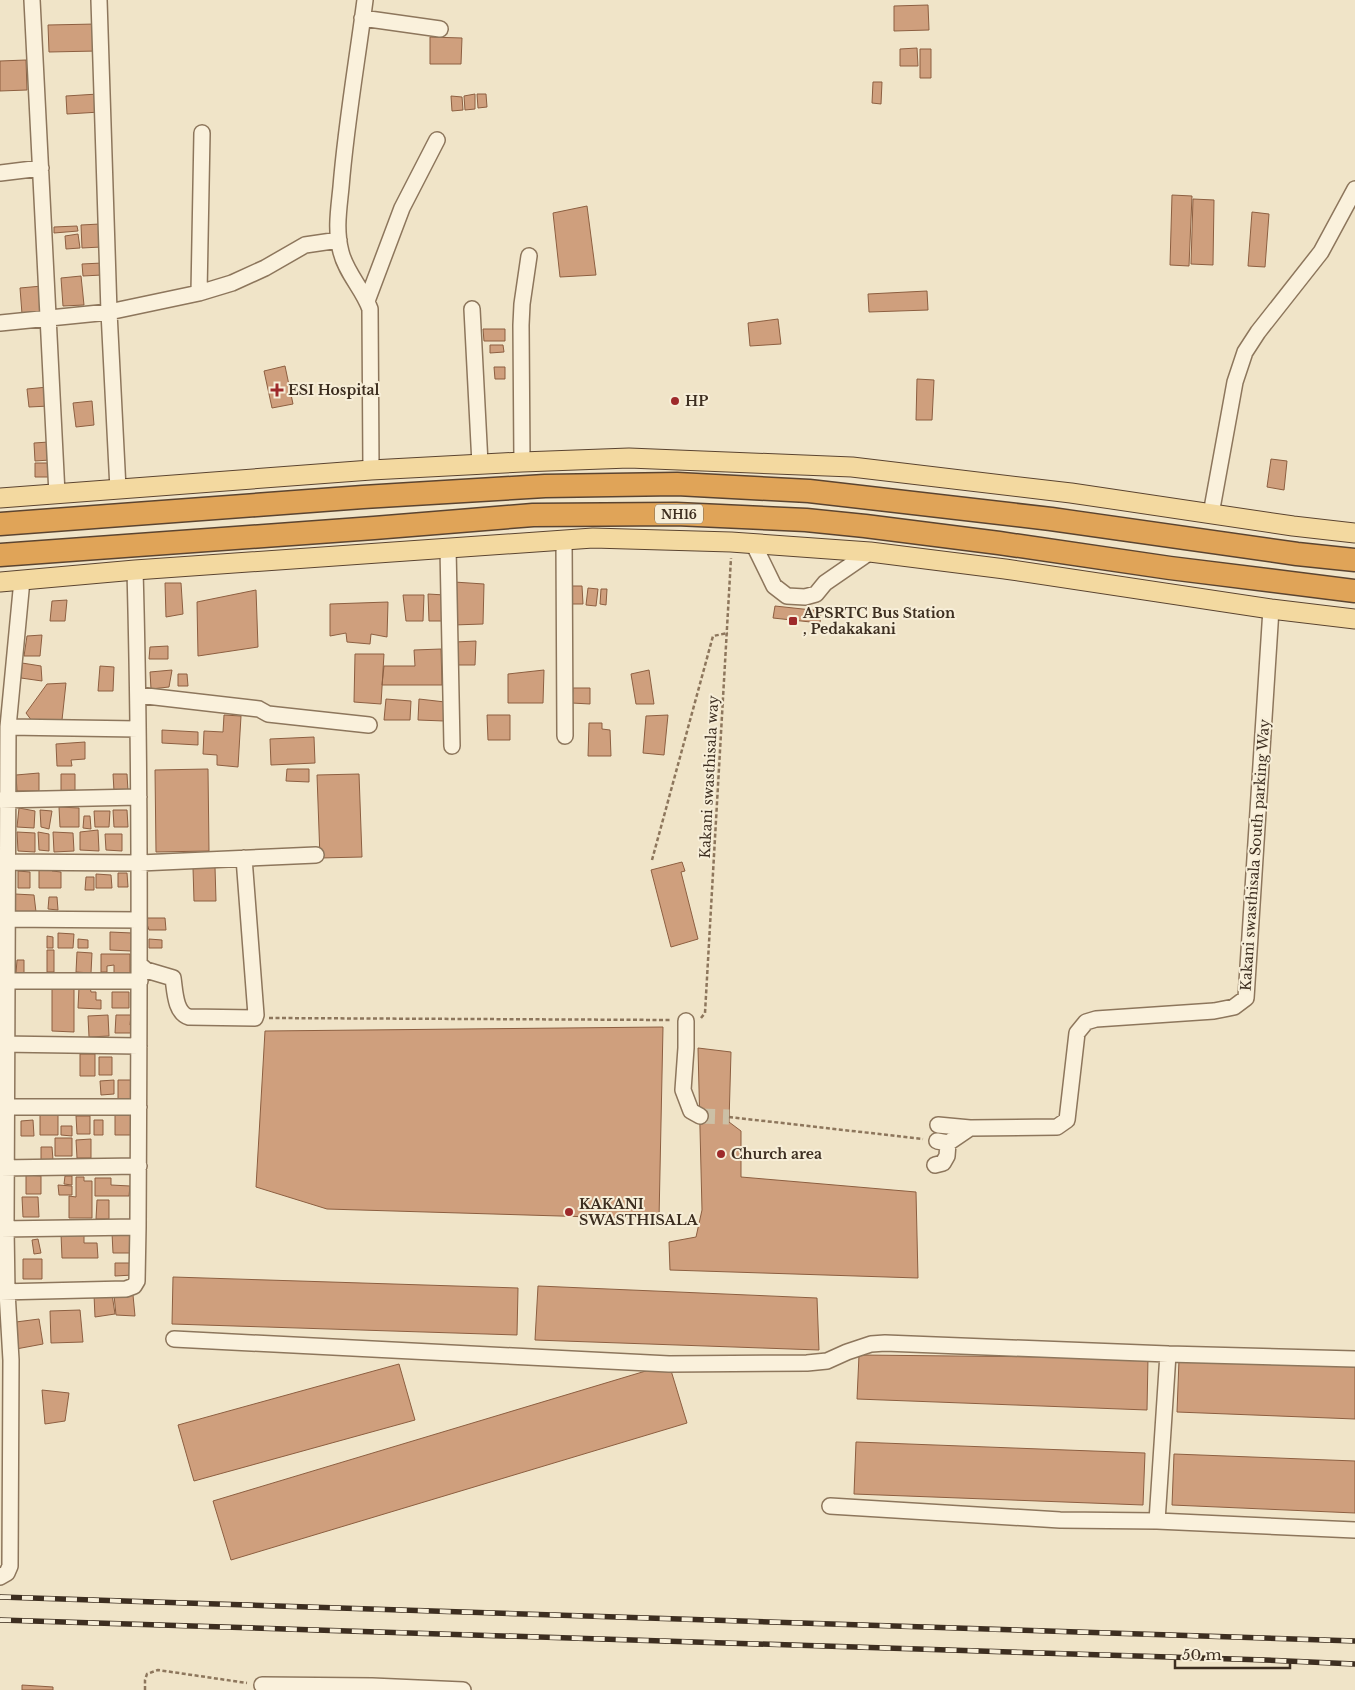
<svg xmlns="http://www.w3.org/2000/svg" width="1355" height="1690" font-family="'Libre Baskerville',serif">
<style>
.building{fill:#cf9f7d;stroke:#8d5f41}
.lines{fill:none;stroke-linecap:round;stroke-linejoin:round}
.minor-tunnel{stroke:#ccc0a6;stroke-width:15;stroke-dasharray:15 8;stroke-linecap:butt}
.minor-casing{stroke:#8d765c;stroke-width:18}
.major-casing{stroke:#5b4430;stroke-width:21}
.highway-casing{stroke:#5b4430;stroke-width:25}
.path{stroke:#8d765c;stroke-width:2.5;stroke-dasharray:4 2.5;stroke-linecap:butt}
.minor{stroke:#faf1dc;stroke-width:15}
.major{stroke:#f3d9a0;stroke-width:19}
.highway{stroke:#e0a458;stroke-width:22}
.rail-casing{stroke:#3d2e20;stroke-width:5.5}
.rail{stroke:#f7eed8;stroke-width:4;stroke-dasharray:11;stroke-linecap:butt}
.poi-dot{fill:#9e2a2b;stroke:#f7eed8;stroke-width:2}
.labels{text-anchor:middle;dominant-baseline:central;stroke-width:4;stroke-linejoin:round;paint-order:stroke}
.shield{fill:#f7eed8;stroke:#756857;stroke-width:1}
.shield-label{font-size:12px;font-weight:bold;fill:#3d2e20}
.poi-label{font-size:14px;font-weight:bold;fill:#3d2e20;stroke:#f7eed8;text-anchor:start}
.street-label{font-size:14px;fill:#3d2e20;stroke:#f7eed8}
</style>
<rect width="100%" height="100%" fill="#f0e4c8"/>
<!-- building -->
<path class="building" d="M928,5L929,30L894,31V6Z
M96,24L97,51L49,52L48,25Z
M430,37L462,38L461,64H430Z
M917,48L918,66H900V49Z
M920,49H931V78H920Z
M26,60L27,90L0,91V61Z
M873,82H882L881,104L872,103Z
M98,94L100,112L67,114L66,96Z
M475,94V109L465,110L464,96Z
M477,94H486L487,107L478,108Z
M451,96L462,97L463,110L452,111Z
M1172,195L1192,196L1189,266L1170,265Z
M1193,199L1214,200L1213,265L1191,264Z
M587,206L596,275L560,277L553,213Z
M1252,212L1269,214L1265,267L1248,266Z
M100,224L101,247L82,248L81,225Z
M77,226L78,231L54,233V227Z
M78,234L80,248L66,249L65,236Z
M102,263V275L83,276L82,264Z
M81,276L84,305L63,306L61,278Z
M42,286L44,312L22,314L20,288Z
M927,291L928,310L869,312L868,294Z
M778,319L781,344L750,346L748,323Z
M483,329H505V341H484Z
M490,345H503L504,352L490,353Z
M285,366L293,404L272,408L264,371Z
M494,367H505V379H495Z
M917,379L934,380L932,420H916Z
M48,387L49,406L29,407L27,389Z
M92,401L94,425L76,427L73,403Z
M49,442L50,460L35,461L34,443Z
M1271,459L1287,461L1284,490L1267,487Z
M35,463H50L51,477H35Z
M454,582L484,584L483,624L453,625Z
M165,583H181L183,614L166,617Z
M571,586H582L583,604H571Z
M588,588L598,589L596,606L586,605Z
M601,589H607L606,605L600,604Z
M256,590L258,647L198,656L197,602Z
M428,594L445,595L446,621H429Z
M403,595H424L423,621H406Z
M67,600L65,621H50L52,601Z
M388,602L387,637L371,634L370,644L347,642L346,633L330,636V604Z
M775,606L821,611L820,623L773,618Z
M42,635L40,656H24L27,636Z
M476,641L475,665H453L455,642Z
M168,646V659H149L150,647Z
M441,649L442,685H382L384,666H415L414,650Z
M355,654H384L381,704L354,702Z
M22,663L41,666L42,681L21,678Z
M100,666L114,667L113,691H98Z
M172,670L169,687L151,689L150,672Z
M544,670L543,703H508V674Z
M649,670L654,704H636L631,674Z
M178,674H187L188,686H178Z
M66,683L62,720L32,721L26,713L47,684Z
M573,688H590V704L572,703Z
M386,699L411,701L410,720H384Z
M419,699L445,702L444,721L418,720Z
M224,715L241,716L238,767L217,765V755L203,754L204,731L223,732Z
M487,715H510V740H488Z
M668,715L664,755L643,753L646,716Z
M589,723H602V729L610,730L611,756H588Z
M162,730L198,732V745L162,743Z
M314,737L315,763L271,765L270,739Z
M85,742V759L71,760L72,766H57L56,744Z
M208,769L209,851L156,852L155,770Z
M287,769H309V782L286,781Z
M39,773V791H17L16,775Z
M61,774H75V791H61Z
M113,774H127L128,791H114Z
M359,774L362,857L320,858L317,775Z
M59,807L79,808V827H60Z
M19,808L35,811L34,828L17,827Z
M40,810L52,811L49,829L41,827Z
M113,810H127L128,827H114Z
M94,811H110L109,827H95Z
M84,816H90L91,829L83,828Z
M98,830L99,851L80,850V832Z
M17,832L35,833V852L18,851Z
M38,832L49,834V851L39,850Z
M53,832L73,833L74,851L54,852Z
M105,834H122V851L106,850Z
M682,862L685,871L681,872L698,939L671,947L651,870Z
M51,866L52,871L61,872V888H39V867Z
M215,867L216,901H194L193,868Z
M18,871L30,872V888H18Z
M118,873H127L128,887H118Z
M96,874L111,875L112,888H96Z
M86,877H94V890H85Z
M15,894L34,895L36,912H15Z
M49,897H57L58,910L48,909Z
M145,918H165L166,930H149Z
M110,932L132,933L131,951L110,950Z
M58,933L74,934L73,948H58Z
M47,936L53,937V948H47Z
M78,939L88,940V948H78Z
M149,939L162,940V948H149Z
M47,950H54V972H47Z
M77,952L92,953L91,973L76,972Z
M101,954H130V975H114V965L107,966V972H101Z
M17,960H24V973H16Z
M52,986H74V1032L52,1031Z
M79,987H90L91,992H96V1000H101V1009L78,1008Z
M112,992H129V1008H112Z
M108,1015L109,1036L89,1037L88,1016Z
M116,1015H131L130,1025H134V1033H115Z
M663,1027L659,1219L327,1209L256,1187L265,1031Z
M698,1048L731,1052L729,1122L741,1131V1177L916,1192L918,1278L670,1270L669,1242L696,1237L702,1210Z
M80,1054H95V1076H80Z
M99,1057H112V1075H99Z
M114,1080V1094L101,1095L100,1081Z
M118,1080H135V1099H118Z
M115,1114L132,1115V1135H115Z
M40,1115H58V1135H40Z
M76,1116H90V1134H77Z
M33,1120L34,1136H21V1121Z
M94,1120H103V1135H94Z
M61,1126H72V1136L61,1135Z
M55,1138H72V1156H55Z
M91,1139V1158H77L76,1140Z
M41,1147H52L53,1160H41Z
M26,1175L41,1176V1194H26Z
M65,1176H72V1185L64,1184Z
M76,1177H84V1181H92V1218H69V1196L76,1197Z
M95,1178H111V1185L130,1186L129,1196H95Z
M58,1185L72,1186V1195H59Z
M22,1197H38L39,1217H23Z
M97,1200H109V1219H96Z
M133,1232L134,1253H113L112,1233Z
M61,1234H84V1243H97L98,1258H62Z
M38,1239L41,1253L34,1254L32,1240Z
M23,1259H42V1279H23Z
M115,1263H132L133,1275L115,1276Z
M173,1277L518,1288L517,1335L172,1324Z
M538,1286L817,1298L819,1350L535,1340Z
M112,1294L115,1314L95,1317L94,1295Z
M114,1295H133L135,1316L116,1315Z
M80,1310L83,1342L51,1343L50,1311Z
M39,1319L43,1344L16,1349V1322Z
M859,1355L1148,1358L1147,1410L857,1399Z
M1179,1360L1355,1367V1419L1177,1412Z
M399,1364L415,1420L194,1481L178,1425Z
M669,1364L687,1423L231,1560L213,1501Z
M42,1390L69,1393L65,1421L45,1424Z
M856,1442L1145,1453L1143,1505L854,1494Z
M1174,1454L1355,1461V1513L1172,1505Z
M22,1685L53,1687V1690H22Z"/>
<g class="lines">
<!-- minor-tunnel -->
<path class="minor-tunnel" d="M700,1116L729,1117"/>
<defs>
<path id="minor" d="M32,0L57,494
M99,0L109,312L118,489
M365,0C357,62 346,124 341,187C339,208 335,230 341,252C346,273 363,289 370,309L371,470
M362,18L440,29
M0,173L41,168
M199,293L202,133
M367,301L402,208L437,140
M472,309L480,464
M0,323L109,312L199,293L232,283L265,268L305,245L339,240
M522,462L521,325L522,304L529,256
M1211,514L1235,382L1245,352L1258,332L1321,252L1355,189
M564,540L565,736
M753,543L774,586L787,596L805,597L816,594L825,583L870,552
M448,548L452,746
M138,695L259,709L268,714L369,725
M8,727L138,729
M0,800L139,797
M0,862L140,863L316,855
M0,919L139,920
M140,965L146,970L173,978C175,991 175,1013 189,1017L255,1018L256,1015L244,858
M0,981H140
M686,1021V1048L683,1090L691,1111L700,1116
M0,1044L139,1046
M0,1107H139
M938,1125L970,1128
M937,1141L948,1143L970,1128L1057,1127L1067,1120L1077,1033L1086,1022L1096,1019L1214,1011L1234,1007L1246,998L1271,609
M935,1165L943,1163L947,1156L948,1143
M0,1168L139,1166
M0,1229L138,1227
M0,1292L126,1289L134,1286L137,1281L138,1227C139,1007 141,789 135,570
M174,1339L669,1364L807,1363L827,1361L847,1352L871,1344L885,1343L1168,1354L1355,1359
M830,1506L1060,1520L1157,1521L1355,1530
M1157,1521L1168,1354
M0,1577L7,1573L10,1566L11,1360L7,1292L6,1228L8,727L22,580
M262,1685L372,1686L463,1690"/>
<path id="major" d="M0,498L371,470L522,462L629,458L852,467L1071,493L1293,526L1355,533
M0,582L135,570L593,538L731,542L870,552L1005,569L1271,609L1355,619"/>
<path id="highway" d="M0,524L363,497L545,486L677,484L809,491L1051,519L1297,554L1355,560
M0,555L374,528L533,515L676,514L806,520L865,526L999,543L1170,568L1355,591"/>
</defs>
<!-- minor casing -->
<use href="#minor" class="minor-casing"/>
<!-- major casing -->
<use href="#major" class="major-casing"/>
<!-- highway casing -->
<use href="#highway" class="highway-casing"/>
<!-- path -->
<path class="path" d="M652,860L713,636L728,633
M269,1018L671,1020
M701,1018L705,1013L731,558
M729,1117L923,1139
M145,1690V1680L147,1674L158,1670L247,1683"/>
<!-- minor -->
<use href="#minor" class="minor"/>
<!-- major -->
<use href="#major" class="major"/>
<!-- highway -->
<use href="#highway" class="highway"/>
<defs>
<path id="rail" d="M0,1597L1355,1641
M0,1620L1265,1660L1355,1664"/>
</defs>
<!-- rail casing -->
<use href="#rail" class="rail-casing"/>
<!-- rail -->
<use href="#rail" class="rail"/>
</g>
<!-- markers -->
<g class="poi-dot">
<path d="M274.5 382.5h5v5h5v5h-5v5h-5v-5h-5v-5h5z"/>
<circle cx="675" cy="401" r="5"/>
<rect x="788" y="616" width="10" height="10" rx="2.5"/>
<circle cx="721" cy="1154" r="5"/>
<circle cx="569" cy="1212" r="5"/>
</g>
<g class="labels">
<!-- shield labels -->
<rect class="shield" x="655" y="504.5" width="48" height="19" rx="4"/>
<g class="shield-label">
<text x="679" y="514">NH16</text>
</g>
<!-- poi labels -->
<g class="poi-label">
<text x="288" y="390">ESI Hospital</text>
<text x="685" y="401">HP</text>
<text x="803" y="613">APSRTC Bus Station<tspan x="803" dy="16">, Pedakakani</tspan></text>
<text x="731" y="1154">Church area</text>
<text x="579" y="1204">KAKANI<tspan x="579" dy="16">SWASTHISALA</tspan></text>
</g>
<!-- street labels -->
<g class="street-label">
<text transform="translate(709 777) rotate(-87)">Kakani swasthisala way</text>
<text transform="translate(1255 855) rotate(-86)">Kakani swasthisala South parking Way</text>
</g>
</g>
<!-- scale -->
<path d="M1175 1660v8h115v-8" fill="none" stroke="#3d2e20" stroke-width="2.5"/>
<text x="1182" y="1660" font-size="15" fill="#3d2e20" stroke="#f7eed8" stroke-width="4" paint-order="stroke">50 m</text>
</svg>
